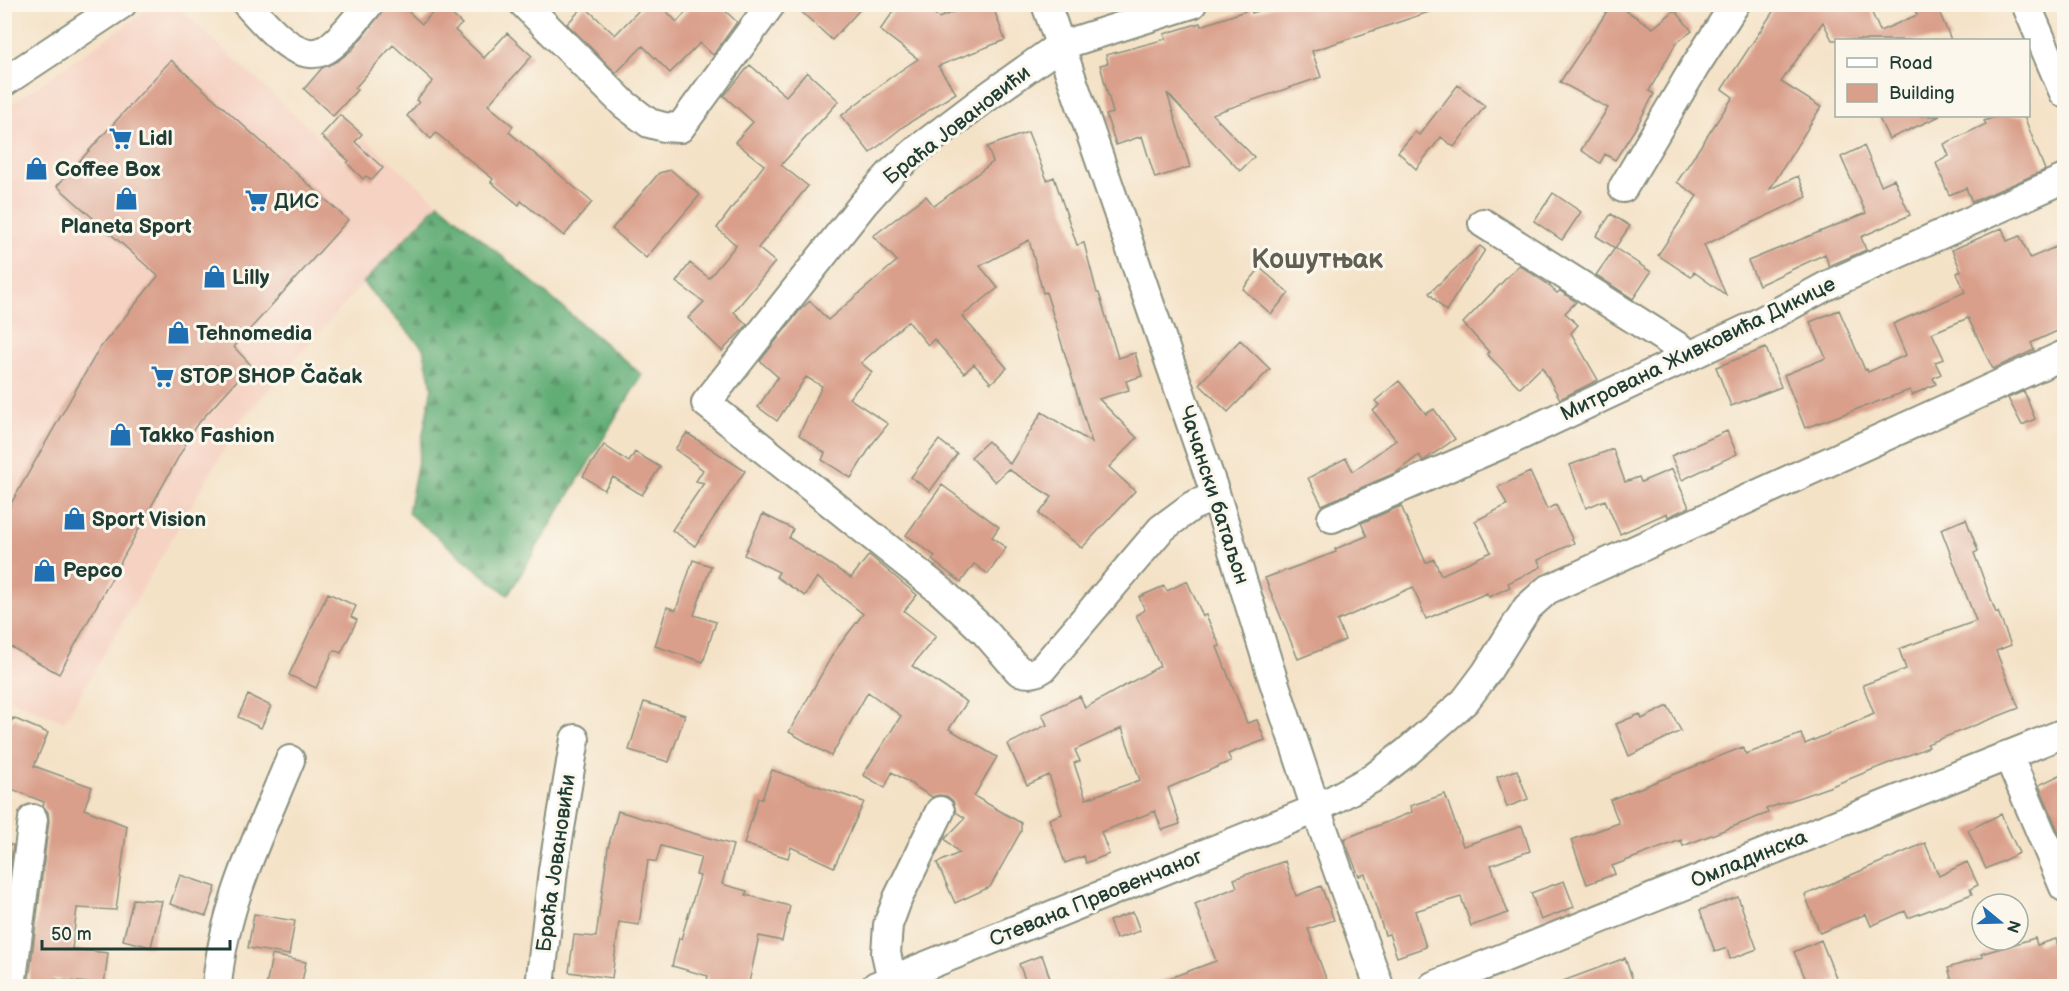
<svg xmlns="http://www.w3.org/2000/svg" width="2069" height="991" font-family="'Balsamiq Sans',sans-serif">
<style>
.built{fill:#f5d2c2}
.forest{fill:url(#forest-firs);stroke:#407555;stroke-width:1.5}
.building{fill:#d99f8a;fill-rule:evenodd}
.lines{fill:none;stroke-linecap:round;stroke-linejoin:round}
.minor-casing{stroke:#8a907e;stroke-width:32}
.minor{stroke:#fff;stroke-width:28}
.labels{text-anchor:middle;dominant-baseline:central;stroke-width:6;stroke-linejoin:round;paint-order:stroke}
.street-label{font-size:21px;fill:#1f3d34;stroke:#fbf7ec}
.poi-label{font-size:21px;font-weight:bold;fill:#1f3d34;stroke:#fbf7ec;text-anchor:start}
.district-label{font-size:27px;font-weight:bold;fill:#605f52;stroke:#fbf7ec}
</style>
<defs>
<pattern id="forest-firs" width="22" height="20" patternUnits="userSpaceOnUse" patternTransform="scale(1.5)"><rect width="22" height="20" fill="#62ad76"/><path d="M5 1l3.5 6h-7zM16 11l3.5 6h-7z" fill="#508e62"/></pattern>
</defs>
<rect width="100%" height="100%" fill="#fbf7ec"/>
<filter id="ink" filterUnits="userSpaceOnUse"><feTurbulence type="fractalNoise" baseFrequency=".0167" numOctaves="2"/><feDisplacementMap in="SourceGraphic" scale="12" xChannelSelector="R" yChannelSelector="G"/><feConvolveMatrix kernelMatrix="1 2 1 2 8 2 1 2 1" color-interpolation-filters="sRGB"/></filter>
<filter id="wash" filterUnits="userSpaceOnUse"><feTurbulence type="fractalNoise" baseFrequency=".008" numOctaves="4" result="noise"/><feDisplacementMap in="SourceGraphic" scale="24" xChannelSelector="R" yChannelSelector="G"/><feGaussianBlur stdDeviation="1.35" result="paint"/><feColorMatrix in="noise" values="0 0 0 0 0 0 0 0 0 0 0 0 0 0 0 0 0 1.4 0 .05"/><feComposite in="paint" operator="in"/></filter>
<g filter="url(#wash)">
<rect width="100%" height="100%" fill="#f4e2c7"/>
<!-- built -->
<path class="built" d="M155,5H176L344,161L364,138L439,203L363,283L242,419L64,722L5,697L4,109Z"/>
<!-- forest -->
<path class="forest" d="M439,203L642,375L508,595L408,513L432,387L423,348L363,283Z"/>
<g id="blocks">
<!-- building -->
<path class="building" d="M388,4H400L422,24L441,4L462,24L455,30L484,58L507,33L532,56L488,105L513,126L509,132L592,202L564,236L521,201L519,205L491,182L493,179L436,133L431,139L407,116L419,102L416,100L433,81L393,45L355,88L357,90L333,116L304,89L322,68L339,60L353,49Z
M645,4H659L677,22L693,4H718L737,22L713,55L700,43L670,73L643,46L616,73L567,24L584,6L615,35Z
M793,4H865L832,40Z
M899,4H923L939,18L972,4H992L1005,40L938,66L956,93L904,126L870,153L841,116L891,77L918,59L880,30Z
M1279,4H1437L1438,9L1312,51L1321,77L1212,114L1254,157L1240,171L1167,93L1190,167L1155,178L1142,136L1116,145L1106,115L1113,113L1100,65L1108,63L1106,55L1166,39L1164,34L1200,23L1201,26L1251,9L1252,13Z
M1612,4H1616L1653,28L1675,10L1692,31L1676,43L1649,91L1654,94L1635,129L1615,160L1605,154L1600,163L1581,150L1608,108L1560,82Z
M1778,4H1868L1880,31L1917,15L1912,4H1936L1951,40H1832L1823,22L1781,82L1821,107L1770,189L1798,176L1807,197L1704,245L1726,295L1694,272L1691,277L1658,255L1697,196L1677,182L1733,97L1722,89Z
M171,60L348,220L234,347L251,365L195,427L59,674L4,643V516L99,349L158,276L57,186Z
M750,65L786,96L807,72L839,101L781,165L808,186L758,248L775,262L734,312L747,325L722,351L688,318L704,302L676,282L690,263L709,278L736,245L717,228L764,165L735,142L753,122L724,96Z
M1458,85L1485,106L1454,147L1441,137L1416,169L1398,152L1415,132L1419,135Z
M340,115L362,134L355,142L383,168L372,180L366,176L363,179L347,163L349,161L321,136Z
M1878,116H1940L1889,139Z
M1998,116H2024L2045,170L1972,202L1966,188L1949,195L1936,163L1949,156L1944,144L1986,124L1984,121Z
M1028,132L1047,180L1054,177L1077,245L1084,243L1097,293H1099L1118,358L1135,353L1142,376L1126,381L1129,390L1099,399L1137,438L1109,467L1135,491L1082,548L1039,514L1052,497L1008,469L995,482L971,457L988,441L1010,464L1042,412L1092,443L1046,292L1043,293L1029,240L980,266L998,288L962,316L1007,368L991,383L974,364L964,373L934,339L928,345L908,321L861,363L872,372L849,398L888,424L873,443L851,478L822,460L825,453L799,435L822,386L806,377L777,421L758,407L778,377L760,361L801,309L810,301L828,320L897,261L873,236L926,196L934,206L993,162L987,147Z
M1864,146L1881,185L1894,179L1910,215L1861,237L1866,250L1829,266L1825,254L1759,285L1748,261L1866,213L1841,157Z
M671,170L700,195L646,258L612,229L659,173Z
M1553,193L1581,212L1562,240L1534,221Z
M1611,214L1630,226L1615,248L1596,236Z
M2002,228L2007,241L2020,236L2030,258L2058,246L2064,261V328L2031,343L2034,350L1993,369L1968,318L1932,333L1944,359L1935,362L1941,374L1933,378L1936,384L1912,395L1910,390L1805,428L1784,375L1826,358L1810,322L1839,310L1865,370L1867,369L1868,372L1906,355L1893,324L1965,292L1957,273L1961,271L1952,250Z
M1480,246L1485,250L1446,311L1429,293Z
M1615,248L1651,272L1633,299L1596,275Z
M1519,265L1546,283L1557,293L1560,291L1576,302L1565,313L1578,325L1571,333L1598,380L1560,399L1542,367L1520,388L1487,354L1489,352L1463,323Z
M1260,268L1289,293L1271,314L1243,289Z
M1240,340L1270,369L1228,412L1199,384Z
M1766,348L1781,387L1731,406L1716,367Z
M1399,381L1426,414L1434,409L1455,439L1423,461L1419,455L1397,472L1322,505L1308,478L1346,458L1353,471L1396,440L1373,411L1379,405L1375,401Z
M2024,391L2035,419L2022,425L2008,398Z
M1727,431L1737,454L1682,480L1671,456Z
M687,433L745,471L695,546L672,530L704,483L696,481L703,470L675,449Z
M939,440L957,454L930,491L911,477Z
M604,445L629,462L635,452L660,467L642,495L613,477L604,490L583,476Z
M1613,449L1625,482L1639,477L1641,482L1672,469L1689,507L1668,517L1667,513L1620,534L1605,500L1586,508L1570,465Z
M1530,472L1547,509L1556,505L1574,543L1538,560L1541,567L1508,583L1510,587L1489,597L1487,593L1426,619L1413,587L1337,621L1345,640L1298,659L1265,578L1336,552L1335,549L1367,536L1361,523L1401,506L1426,563L1434,559L1441,575L1491,552L1475,521L1507,505L1498,487Z
M942,485L999,527L992,537L1006,548L988,574L974,564L961,582L932,560L935,556L906,535Z
M763,514L793,529L789,538L851,578L869,555L917,595L904,611L936,636L912,666L967,702L949,729L997,757L974,796L1021,823V831L990,887L955,903L937,863L959,853L945,839L965,818L956,812L953,801L947,796L939,795L932,797L892,772L885,788L863,775L901,716L868,692L831,756L789,732L834,652L863,614L817,577L805,596L776,577L779,572L744,555Z
M1966,519L1978,551L1974,553L1996,613L1998,612L2011,645L1996,651L2019,708L1927,744L1929,747L1829,787L1766,809L1768,813L1683,846L1681,840L1612,866L1615,874L1587,884L1571,840L1619,823L1610,800L1743,747L1746,754L1801,734L1805,744L1874,714L1863,685L1906,669L1899,649L1976,621L1941,529Z
M693,560L711,566L694,615L716,622L703,662L655,646L667,607L676,610Z
M1187,581L1203,616L1206,615L1220,646L1217,647L1247,723L1257,720L1265,740L1228,754L1231,761L1168,788L1180,824L1162,830L1155,811L1101,832L1109,854L1086,863L1084,856L1065,863L1049,819L1062,814L1049,775L1027,785L1008,744L1047,725L1042,714L1080,696L1085,708L1160,666L1136,615L1145,610L1139,597L1164,586L1167,591ZM1122,728L1140,780L1086,799L1074,763L1080,761L1075,750Z
M328,593L356,606L351,617L357,620L341,653L334,650L316,688L289,675Z
M248,695L271,706L261,728L238,717Z
M644,702L685,715L669,762L629,750Z
M1668,706L1681,731L1629,756L1616,724L1640,714L1642,719Z
M13,718L48,733L34,766L92,787L84,809L127,826L116,910L77,908L72,949L108,953L104,985L53,979L52,987H28L49,821L48,812L43,806L44,802L4,786V738Z
M772,770L864,802L834,867L791,847L788,858L744,844L758,798L762,799Z
M1517,770L1528,799L1507,807L1497,777Z
M2064,773V845L2039,785Z
M1445,794L1463,846L1522,826L1530,851L1491,865L1508,913L1471,926L1461,897L1415,911L1426,947L1397,957L1389,934L1385,935L1365,874L1359,876L1344,839L1412,812L1410,806Z
M618,811L733,845L722,884L747,891L746,895L790,906L782,941L759,936L748,987H706L708,976L672,966L679,938L681,939L700,876L696,875L701,857L661,846L656,862L648,860L639,925L619,922L612,978L569,972L574,935L596,937L608,848Z
M2001,814L2019,853L1986,869L1968,830Z
M1925,843L1939,876L1967,862L1978,885L1970,889L1972,894L1908,918L1905,911L1871,926L1866,914L1820,933L1805,895Z
M4,845H13L4,909Z
M1285,861L1296,896L1321,886L1334,920L1308,929L1329,987H1153V984L1216,961L1195,904L1237,887L1234,879Z
M180,875L216,887L206,916L170,904Z
M1564,881L1574,907L1541,920L1531,893Z
M1738,897L1757,949L1730,959L1727,948L1715,952L1700,910Z
M133,899L162,901L151,947L123,940Z
M1133,912L1140,931L1116,939L1109,921Z
M254,914L295,921L289,955L248,948Z
M2035,938L2037,945L2056,939L2064,967V987H1954L1948,968L1983,957L1981,954Z
M1821,940L1837,980L1823,987H1809L1794,952Z
M272,955L306,962L301,987H266Z
M1042,955L1053,987H1028L1019,964Z
M1625,958L1635,987H1555V984Z"/>
</g>
</g>
<g filter="url(#ink)">
<use href="#blocks" fill-opacity="0" stroke="#8a907e" stroke-width="1.5"/>
<g class="lines">
<defs>
<path id="minor" d="M247,4C266,24 301,71 331,46C345,35 357,18 369,4
M524,4L624,104L649,123L664,127L680,128L771,4
M1046,4L1216,496L1270,670L1316,809L1379,986
M1192,4L1059,46L983,100L917,150L892,172L864,203L706,403L941,591L985,632L1019,671C1029,674 1034,674 1043,668L1161,529L1192,506L1216,496
M2026,4L2064,93
M4,82L122,4
M1623,188L1694,68L1735,4
M1483,223L1691,355
M1332,518L1502,444L1745,330L1828,285L2064,179
M2008,755L2064,887
M892,980L886,953L888,925L898,898L940,811
M11,986L33,819
M217,986C223,907 260,833 290,760
M540,986L553,870L575,739
M876,986L1316,809L1373,778L1407,752L1465,701L1486,673L1527,608L1547,590L2064,355
M1433,986L2064,733"/>
</defs>
<!-- minor casing -->
<use href="#minor" class="minor-casing"/>
<!-- minor -->
<use href="#minor" class="minor"/>
</g>
</g>
<!-- icons -->
<defs>
<symbol id="supermarket-bare" viewBox="-9 -9 18 18"><path d="M-6-5.5h2.5l.6 2H6L4.5 2H-2.5L-4.4-4H-6ZM-1.5 3.2a1.3 1.3 0 1 0 .1 0ZM3 3.2a1.3 1.3 0 1 0 .1 0Z" fill="#1f6fb2" stroke="#fbf7ec" stroke-width="2.5" paint-order="stroke"/></symbol>
<symbol id="shop-bare" viewBox="-9 -9 18 18"><path d="M-5-2.5h2.3a2.7 3.5 0 0 1 5.4 0H5L5.5 6h-11ZM-1.5-2.5h3a1.5 2.3 0 0 0-3 0Z" fill="#1f6fb2" stroke="#fbf7ec" stroke-width="2.5" paint-order="stroke"/></symbol>
</defs>
<g fill-rule="evenodd">
<use href="#supermarket-bare" x="104" y="122" width="33" height="33"/>
<use href="#shop-bare" x="20" y="152" width="33" height="33"/>
<use href="#shop-bare" x="110" y="182" width="33" height="33"/>
<use href="#supermarket-bare" x="240" y="184" width="33" height="33"/>
<use href="#shop-bare" x="198" y="260" width="33" height="33"/>
<use href="#shop-bare" x="162" y="316" width="33" height="33"/>
<use href="#supermarket-bare" x="146" y="360" width="33" height="33"/>
<use href="#shop-bare" x="104" y="418" width="33" height="33"/>
<use href="#shop-bare" x="58" y="502" width="33" height="33"/>
<use href="#shop-bare" x="28" y="554" width="33" height="33"/>
</g>
<g class="labels">
<!-- street labels -->
<g class="street-label">
<text transform="translate(957 125) rotate(-38)">Браћа Јовановићи</text>
<text transform="translate(1698 349) rotate(-26)">Митрована Живковића Дикице</text>
<text transform="translate(1214 495) rotate(72)">Чачански батаљон</text>
<text transform="translate(1749 859) rotate(-22)">Омладинска</text>
<text transform="translate(556 863) rotate(-82)">Браћа Јовановићи</text>
<text transform="translate(1096 898) rotate(-22)">Стевана Првовенчаног</text>
</g>
<!-- poi labels -->
<g class="poi-label">
<text x="138" y="138">Lidl</text>
<text x="55" y="169">Coffee Box</text>
<text x="274" y="201">ДИС</text>
<text x="126" y="226" text-anchor="middle">Planeta Sport</text>
<text x="232" y="277">Lilly</text>
<text x="196" y="333">Tehnomedia</text>
<text x="180" y="376">STOP SHOP Čačak</text>
<text x="139" y="435">Takko Fashion</text>
<text x="92" y="519">Sport Vision</text>
<text x="63" y="570">Pepco</text>
</g>
<!-- district labels -->
<g class="district-label">
<text x="1317" y="260">Кошутњак</text>
</g>
</g>
<!-- margin -->
<rect width="2069" height="991" fill="none" stroke="#fbf7ec" stroke-width="24"/>
<!-- legend -->
<rect x="1835" y="39" width="195" height="78" fill="#fbf7ec" stroke="#a3ada2" stroke-width="1.5"/>
<rect x="1847" y="58" width="30" height="9" fill="#ffffff" stroke="#a3ada2" stroke-width="1.5"/>
<text x="1889" y="69" font-size="18" fill="#1f3d34">Road</text>
<rect x="1847" y="84" width="30" height="18" fill="#d99f8a" stroke="#a3ada2" stroke-width="1.5"/>
<text x="1889" y="99" font-size="18" fill="#1f3d34">Building</text>
<!-- north arrow -->
<g transform="translate(2000 922) rotate(109)"><circle r="28" fill="#fbf7ec" stroke="#a3ada2" stroke-width="1.5"/>
<path d="M0-4.5L10 22L0 15L-10 22Z" fill="#1f6fb2"/>
<text y="-9" font-size="16" font-weight="bold" text-anchor="middle" fill="#1f3d34">N</text>
</g>
<!-- scale -->
<path d="M42 940v9h188v-9" fill="none" stroke="#1f3d34" stroke-width="3"/>
<text x="51" y="940" font-size="18" fill="#1f3d34" stroke="#fbf7ec" stroke-width="4.5" paint-order="stroke">50 m</text>
</svg>
